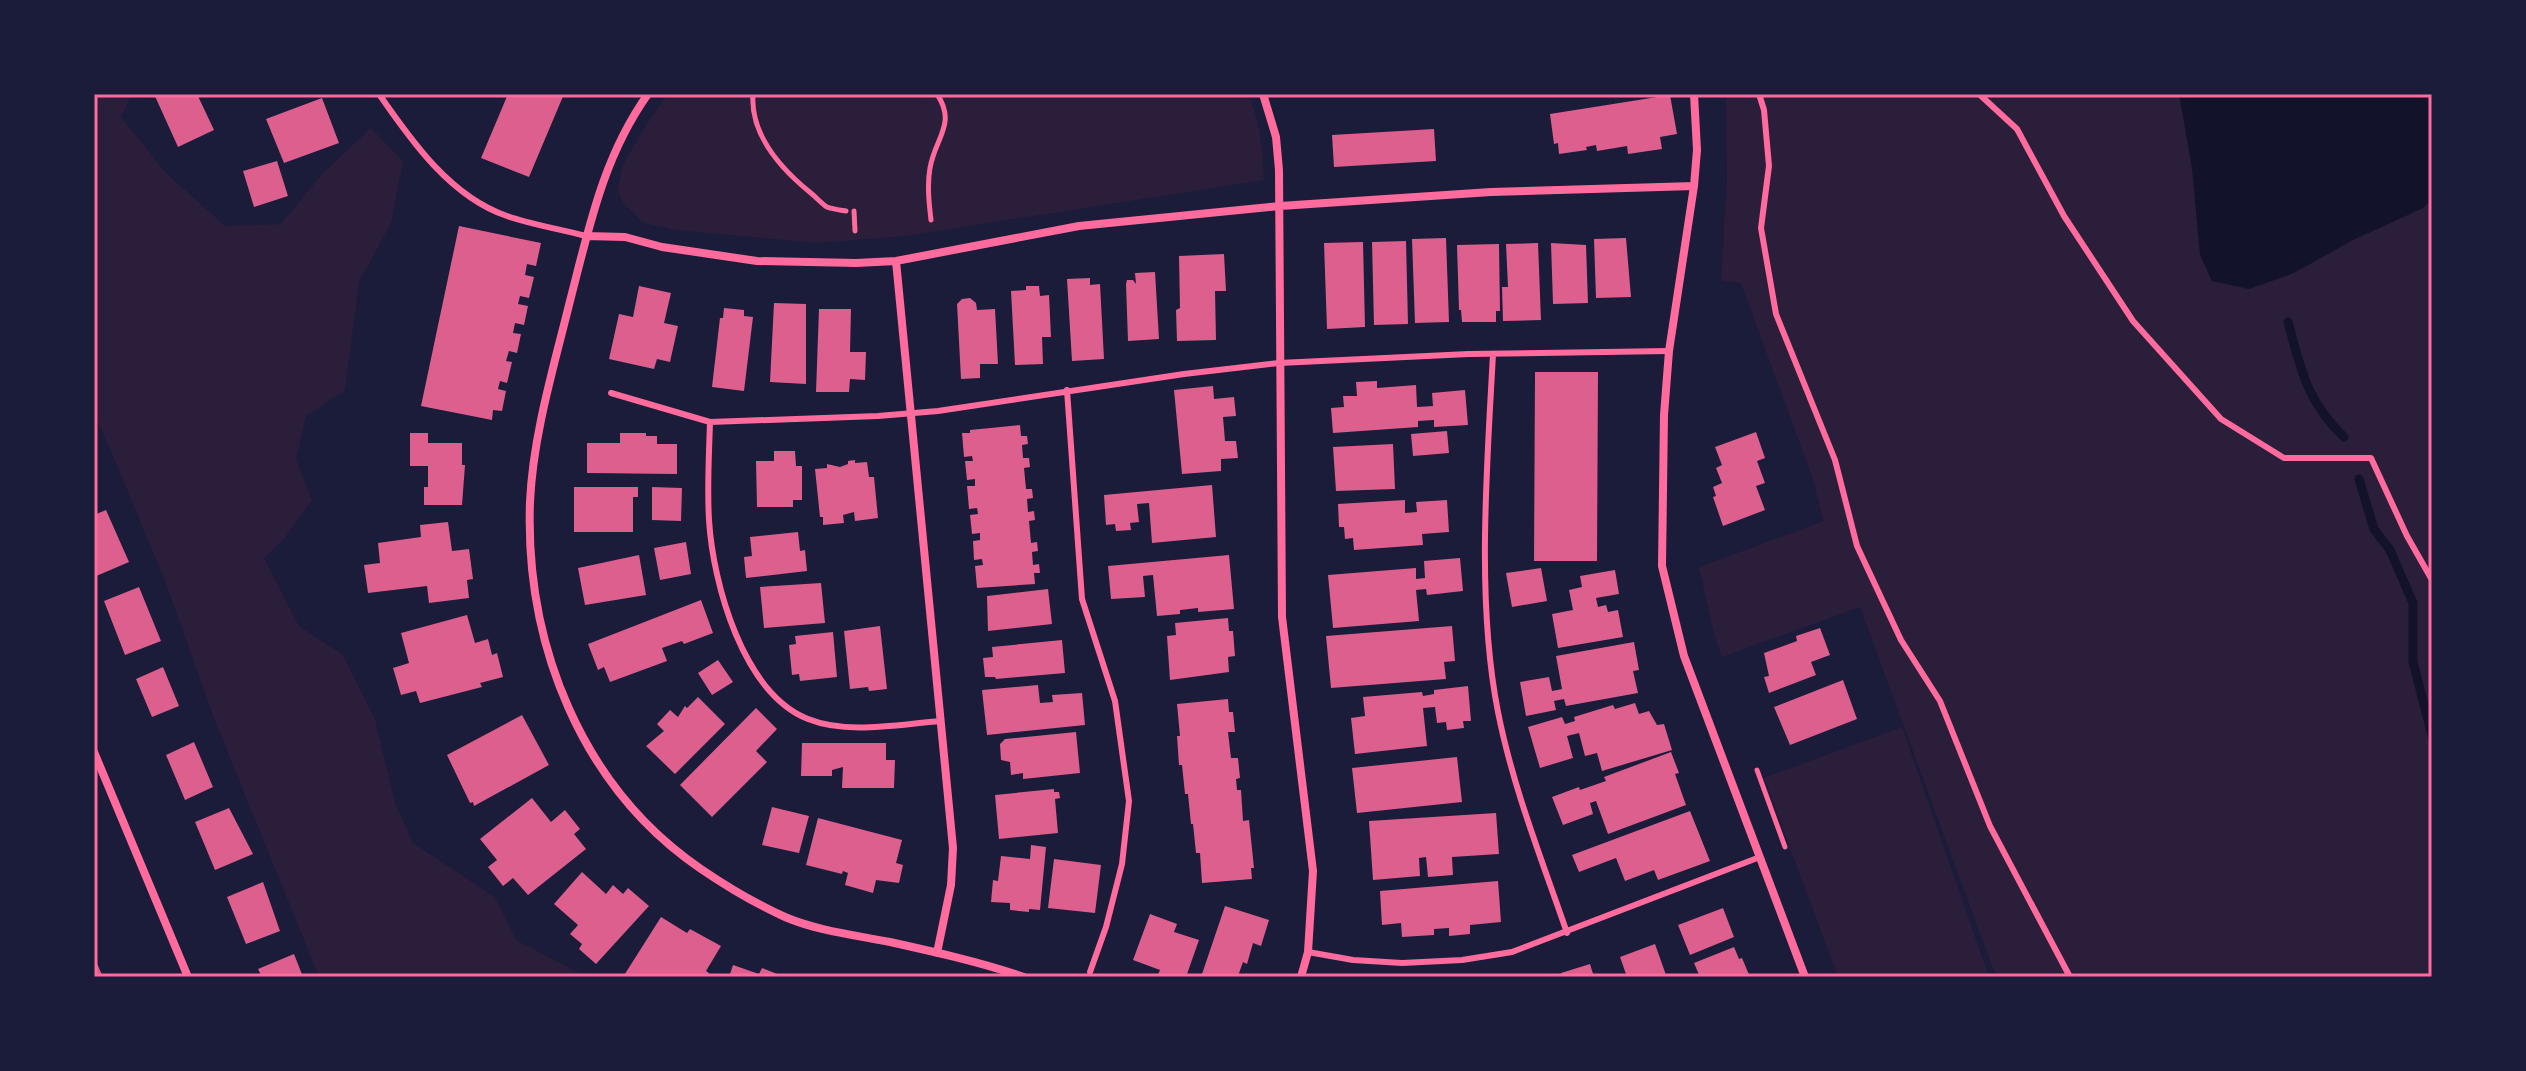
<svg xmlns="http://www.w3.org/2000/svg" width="2526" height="1071" font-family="'Varela Round',sans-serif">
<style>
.green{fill:#2a1e3b}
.water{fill:#12122b}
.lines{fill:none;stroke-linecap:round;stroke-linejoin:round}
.stream{stroke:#12122b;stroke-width:9}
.building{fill:#dd5f8e}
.path{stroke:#ff6b9d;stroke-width:5}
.service{stroke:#ff6b9d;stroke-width:6}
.minor{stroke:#ff6b9d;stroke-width:8}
.neatline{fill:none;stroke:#ff6b9d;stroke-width:3}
</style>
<rect width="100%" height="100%" fill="#1b1b3a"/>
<!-- green -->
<path class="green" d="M94,94H132L121,117L166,173L225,226L281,224L323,173L371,128L403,161L391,223L359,282L345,390L306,416L296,459L312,500L284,539L264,558L299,626L343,655L375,719L395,803L413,843L495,897L516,940L587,977H319L215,721L165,581L103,432L94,418Z
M668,94H1247C1262,121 1262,150 1264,180L905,236L817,243L676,230L644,223L622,202L618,188L623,165L646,125Z
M1726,94H2432V977H1996L1860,607L1722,657L1713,630L1699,567L1824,521L1811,474L1741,283L1721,281L1727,180Z
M1902,727L1989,977H1838L1764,778Z"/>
<!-- water -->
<path class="water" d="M2179,94H2432V200L2423,208L2351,241L2294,273L2249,289L2212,281L2200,255L2192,168Z"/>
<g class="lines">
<!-- stream -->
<path class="stream" d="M2288,322C2301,370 2307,402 2344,437
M2359,479L2374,529L2390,550L2413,603V662L2432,735"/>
</g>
<!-- building -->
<path class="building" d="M154,94H197L214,130L178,147Z
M508,94H564L529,177L481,158Z
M1670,95L1677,134L1660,137L1662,149L1628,154L1627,146L1597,151L1596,145L1586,147L1587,150L1559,154L1558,143L1554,144L1550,114Z
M322,98L339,143L284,163L266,119Z
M1434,129L1436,161L1334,167L1332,135Z
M277,161L288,196L254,207L243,171Z
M459,226L541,243L536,266L527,264L525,275L534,277L529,298L520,296L518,304L528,306L524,325L515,323L513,333L521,334L517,353L509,351L506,361L512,362L507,383L500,381L498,389L506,391L502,411L493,410L492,420L421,406Z
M1446,238L1449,322L1415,323L1412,239Z
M1626,238L1631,297L1596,298L1594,239Z
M1406,241L1408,324L1374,325L1372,242Z
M1363,242L1365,327L1327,329L1324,243Z
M1538,243L1541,320L1503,321L1502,287H1508L1506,244Z
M1551,243L1586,245L1588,303L1553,304Z
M1499,244L1500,311H1496V322H1462L1461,310H1459L1457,245Z
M1224,254L1226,291H1215L1216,340L1177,341L1176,310L1180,308L1179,256Z
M1155,272L1159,339L1128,341L1126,284L1127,280H1133L1136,284L1135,273Z
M1090,278V285L1100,284L1104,359L1072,361L1067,279Z
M639,286L671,293L664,323L678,326L670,362L657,359L654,369L609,359L619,314L633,317Z
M1026,286H1039L1040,296L1049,295L1051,337H1042L1043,364L1015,365L1011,291L1026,290Z
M970,298L976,303L977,310L995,309L998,364H980V378L961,379L957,304L962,299Z
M774,303L806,304V384L770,382Z
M724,308L744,310V316L753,317L744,391L712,387L720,318H723Z
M819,309H851L850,352H866L865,380L850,379L849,392H816Z
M1535,372H1598L1597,561H1534Z
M1377,381V388L1416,385L1417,407L1433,406L1432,393L1465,390L1468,425L1434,427V420L1418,421V427L1333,433L1331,408L1344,407L1343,396H1357L1356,382Z
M1213,386L1214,399L1234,397L1236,416L1223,417L1225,441H1236L1238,458L1221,459V471L1182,474L1174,390Z
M1020,425L1021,436H1027L1028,444L1022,445L1023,458H1029L1030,467L1024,468L1026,489H1032L1033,498L1027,499L1028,512L1034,511L1035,520L1029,521L1031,543L1037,542L1038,551L1032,552L1033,565L1039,564L1040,573H1034L1035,584L977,588L975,566L983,565L982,559L974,560L973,541L980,540V533L972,534L970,515L978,514L977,508L969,509L967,486H975V479L967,480L965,461H973L972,456L964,457L962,433H970V430Z
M1447,431L1449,453L1413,456L1411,434Z
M1756,432L1765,458L1757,461L1765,483L1756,486L1765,510L1723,526L1713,497L1716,496L1713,487L1722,483L1716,468L1722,465L1715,447Z
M410,433H428V443H462V465H465L462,505H424V487H428V466H410Z
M620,433H646V436H657V444H677V474L587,473V443H620Z
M1393,444L1395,489L1336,491L1333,447Z
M774,451H795L796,466H802V500H793V507H757L756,461H774Z
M855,460V463L867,462L869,477H874L878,518L855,521L854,512L843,515L844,523L823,525V517H820L815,469L827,468V464L840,467L848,464V461Z
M1212,485L1216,537L1152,543L1149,503L1137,504L1139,522L1130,523L1131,530L1116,531L1115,524L1106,525L1104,495Z
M574,487H638V497H633V532H574Z
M652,487L682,488L681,521L652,520Z
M1405,500V513L1417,512L1416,502L1447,500L1449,532L1422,534L1423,545L1354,550L1353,538L1345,539L1344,527H1339L1338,504Z
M106,510L129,562L94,577V515Z
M448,522L452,551L469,549L473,579L467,580L469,598L429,603L427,586L368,593L364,565L380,563L378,543L421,537L420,525Z
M798,532L800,551L805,550L807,571L746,578L744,557L752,556L750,537Z
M686,542L691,574L660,580L654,548Z
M639,555L646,595L585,605L578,568Z
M1229,555L1234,609L1198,612V608L1180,610V614L1157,616L1153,575L1143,576L1145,597L1111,599L1108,566Z
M1460,558L1463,591L1427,595L1426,589L1416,590L1419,621L1333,628L1328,575L1416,568V579L1425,578L1424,561Z
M1541,568L1547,601L1512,607L1506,573Z
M1615,570L1619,594L1596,598L1598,607L1606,605L1608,612L1618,610L1623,637L1558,648L1552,614L1573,610L1569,590L1582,587L1580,576Z
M821,583L825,623L764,628L760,587Z
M139,587L161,641L125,655L104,601Z
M1048,589L1052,624L988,631L987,596Z
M701,600L713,633L684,644L682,641L662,648L667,661L610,682L604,667L598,670L588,644Z
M467,615L475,643L488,639L492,655L497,653L503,677L480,683L482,687L420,703L416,691L401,695L393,668L409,663L401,633Z
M1228,618L1229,631H1233L1235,656L1228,657L1229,672L1170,680L1167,636L1176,635L1175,623Z
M880,626L887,689L869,691L868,687L850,689L844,631Z
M1452,626L1455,661L1444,662L1446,679L1331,688L1326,636Z
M1820,628L1830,655L1811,662L1816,675L1769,693L1764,677L1769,676L1764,653L1797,641L1796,636Z
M833,632L837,677L800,681L799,674L792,675L789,645L796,644L795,636Z
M1062,640L1065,673L996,679L995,677H985L983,658L993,657L992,647Z
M1634,642L1639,670L1633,671L1638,693L1566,706L1564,699L1554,701L1556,710L1526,716L1520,682L1549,677L1552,691L1562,689L1556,656Z
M718,660L733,682L712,695L698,673Z
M163,667L179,706L152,717L136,679Z
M1843,680L1857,719L1790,745L1774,707Z
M1038,685L1040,703L1053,702L1052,695L1082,693L1085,725L987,735L982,690Z
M1468,686L1471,721H1463L1464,728L1447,730L1446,722L1437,723L1435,707L1423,708L1427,746L1355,754L1351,718L1365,716L1363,697L1422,692L1423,696L1434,694V690Z
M698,697L725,724L675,774L646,746L664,731L657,724L670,710L678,717L685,706L687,708Z
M1228,699L1229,712H1233L1235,732H1228L1231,758H1238L1240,778L1236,779L1237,790H1241L1243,821L1249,820L1254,868H1251L1252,879L1202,883L1200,853H1196L1193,824H1191L1188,794H1185L1182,765H1179L1177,736H1180L1177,704Z
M1635,703L1639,714L1649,711L1657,725L1664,724L1672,750L1602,771L1597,753L1585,756L1579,733L1567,736L1573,758L1540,768L1528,727L1562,717L1565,724L1575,721L1574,717L1613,705L1615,709Z
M756,708L777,729L756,751L767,762L712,817L680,785Z
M522,715L549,765L474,806L473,802L470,803L447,755Z
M1076,732L1080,773L1023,779V773L1011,775L1010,762L1001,760L1000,744L1005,739Z
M194,742L213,787L185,800L166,755Z
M802,743H886V760H895L894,788H842L843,767L832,770V776H801Z
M1671,752L1679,773L1675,774L1686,805L1608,834L1596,801L1590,803L1593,814L1563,825L1552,797L1579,787L1580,790L1606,781L1604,777Z
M1457,757L1462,802L1357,813L1352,768Z
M1054,789V792H1059L1060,798L1055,799L1058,833L999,839L995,795Z
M532,798L551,822L565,810L580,829L574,834L586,849L528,895L513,878L503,886L488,867L497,860L480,839Z
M772,807L809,816L799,853L762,845Z
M229,808L253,854L215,870L195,822Z
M1690,811L1710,861L1658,880L1654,870L1625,881L1616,858L1579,872L1572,855Z
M1496,813L1499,854L1452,857L1453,875L1428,877L1426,857L1419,858L1420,876L1373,880L1369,821Z
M818,818L902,840L896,863L903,865L899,883L876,880L873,893L845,885L848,873L843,871L842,874L806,865Z
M1031,845L1046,847L1040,910L1029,909V912L1010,910V903L991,902L993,880L998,881L1001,856L1030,859Z
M1054,859L1101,865L1095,913L1048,908Z
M582,872L606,894L613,885L623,894L628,888L649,906L596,964L579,949L582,944L570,934L578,925L554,904Z
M1498,881L1501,922L1470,925V934L1449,936V928L1434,929V935L1402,937L1401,923L1382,925L1380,891Z
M263,882L280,931L246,944L227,897Z
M1225,906L1269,920L1261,946L1253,943L1247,964L1243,962L1238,976L1233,974L1232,977H1201Z
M1723,908L1734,937L1690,955L1678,925Z
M1150,914L1177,924L1174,932L1199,940L1186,977H1157L1160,970L1133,960Z
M661,917L687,933L690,929L721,946L706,971L709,973L706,977H623Z
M1655,944L1666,975L1627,977L1620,957Z
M1734,947L1739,959L1742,958L1750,977H1700L1694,963Z
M294,954L303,977H262L258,969Z
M94,957L103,977H94Z
M1590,964L1594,977H1562L1561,973Z
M733,965L759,974L762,968L785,977H729Z"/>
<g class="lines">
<!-- path -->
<path class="path" d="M753,94C750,135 782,170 812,194C817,198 822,204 827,207C832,209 840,210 846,211
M854,211L855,231
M931,220C929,203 927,185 930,168C935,138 957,124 937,94
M1757,770L1785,847"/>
<!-- service -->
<path class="service" d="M379,94C412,142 451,197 507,216C533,225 560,229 586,236
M1759,94L1764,110L1769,166L1761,228L1776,314L1835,460L1857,546L1901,640L1940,701L1990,826L2070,977
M1979,94L2017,129L2064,216L2133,321L2221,419L2284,458H2371L2407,536L2432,580
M1493,354C1487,467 1476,601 1498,712C1513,788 1542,860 1567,933
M1067,390L1082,599L1115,701L1129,801L1122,864L1106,927L1090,972
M611,393L710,422L878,416L938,411L1184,374L1279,363L1469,354L1669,351
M710,422C709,455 707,487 709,520C713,584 743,693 808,719C848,735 899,724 941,721
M1308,952L1353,960L1402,963L1462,960L1512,952L1760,857"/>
<!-- minor -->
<path class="minor" d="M648,94C603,157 589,228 570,301C554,366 533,435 530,502C525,644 581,787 701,869C726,886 756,904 785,917C818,931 855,935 890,942C935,952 980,962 1024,977
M1263,94L1276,137L1279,170L1282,617L1313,871L1308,952L1301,977
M1694,94L1697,150L1694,186L1669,351L1664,415L1662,566L1684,656L1805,977
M586,236L625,237L662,247L757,261L856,263L896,261L1079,226L1280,206L1491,192L1694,186
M896,261L953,848L951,885L937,953
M94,752L188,977"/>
</g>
<!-- border -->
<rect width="2526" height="1071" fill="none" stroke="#1b1b3a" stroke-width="192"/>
<rect x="96" y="96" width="2334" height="879" class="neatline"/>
</svg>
